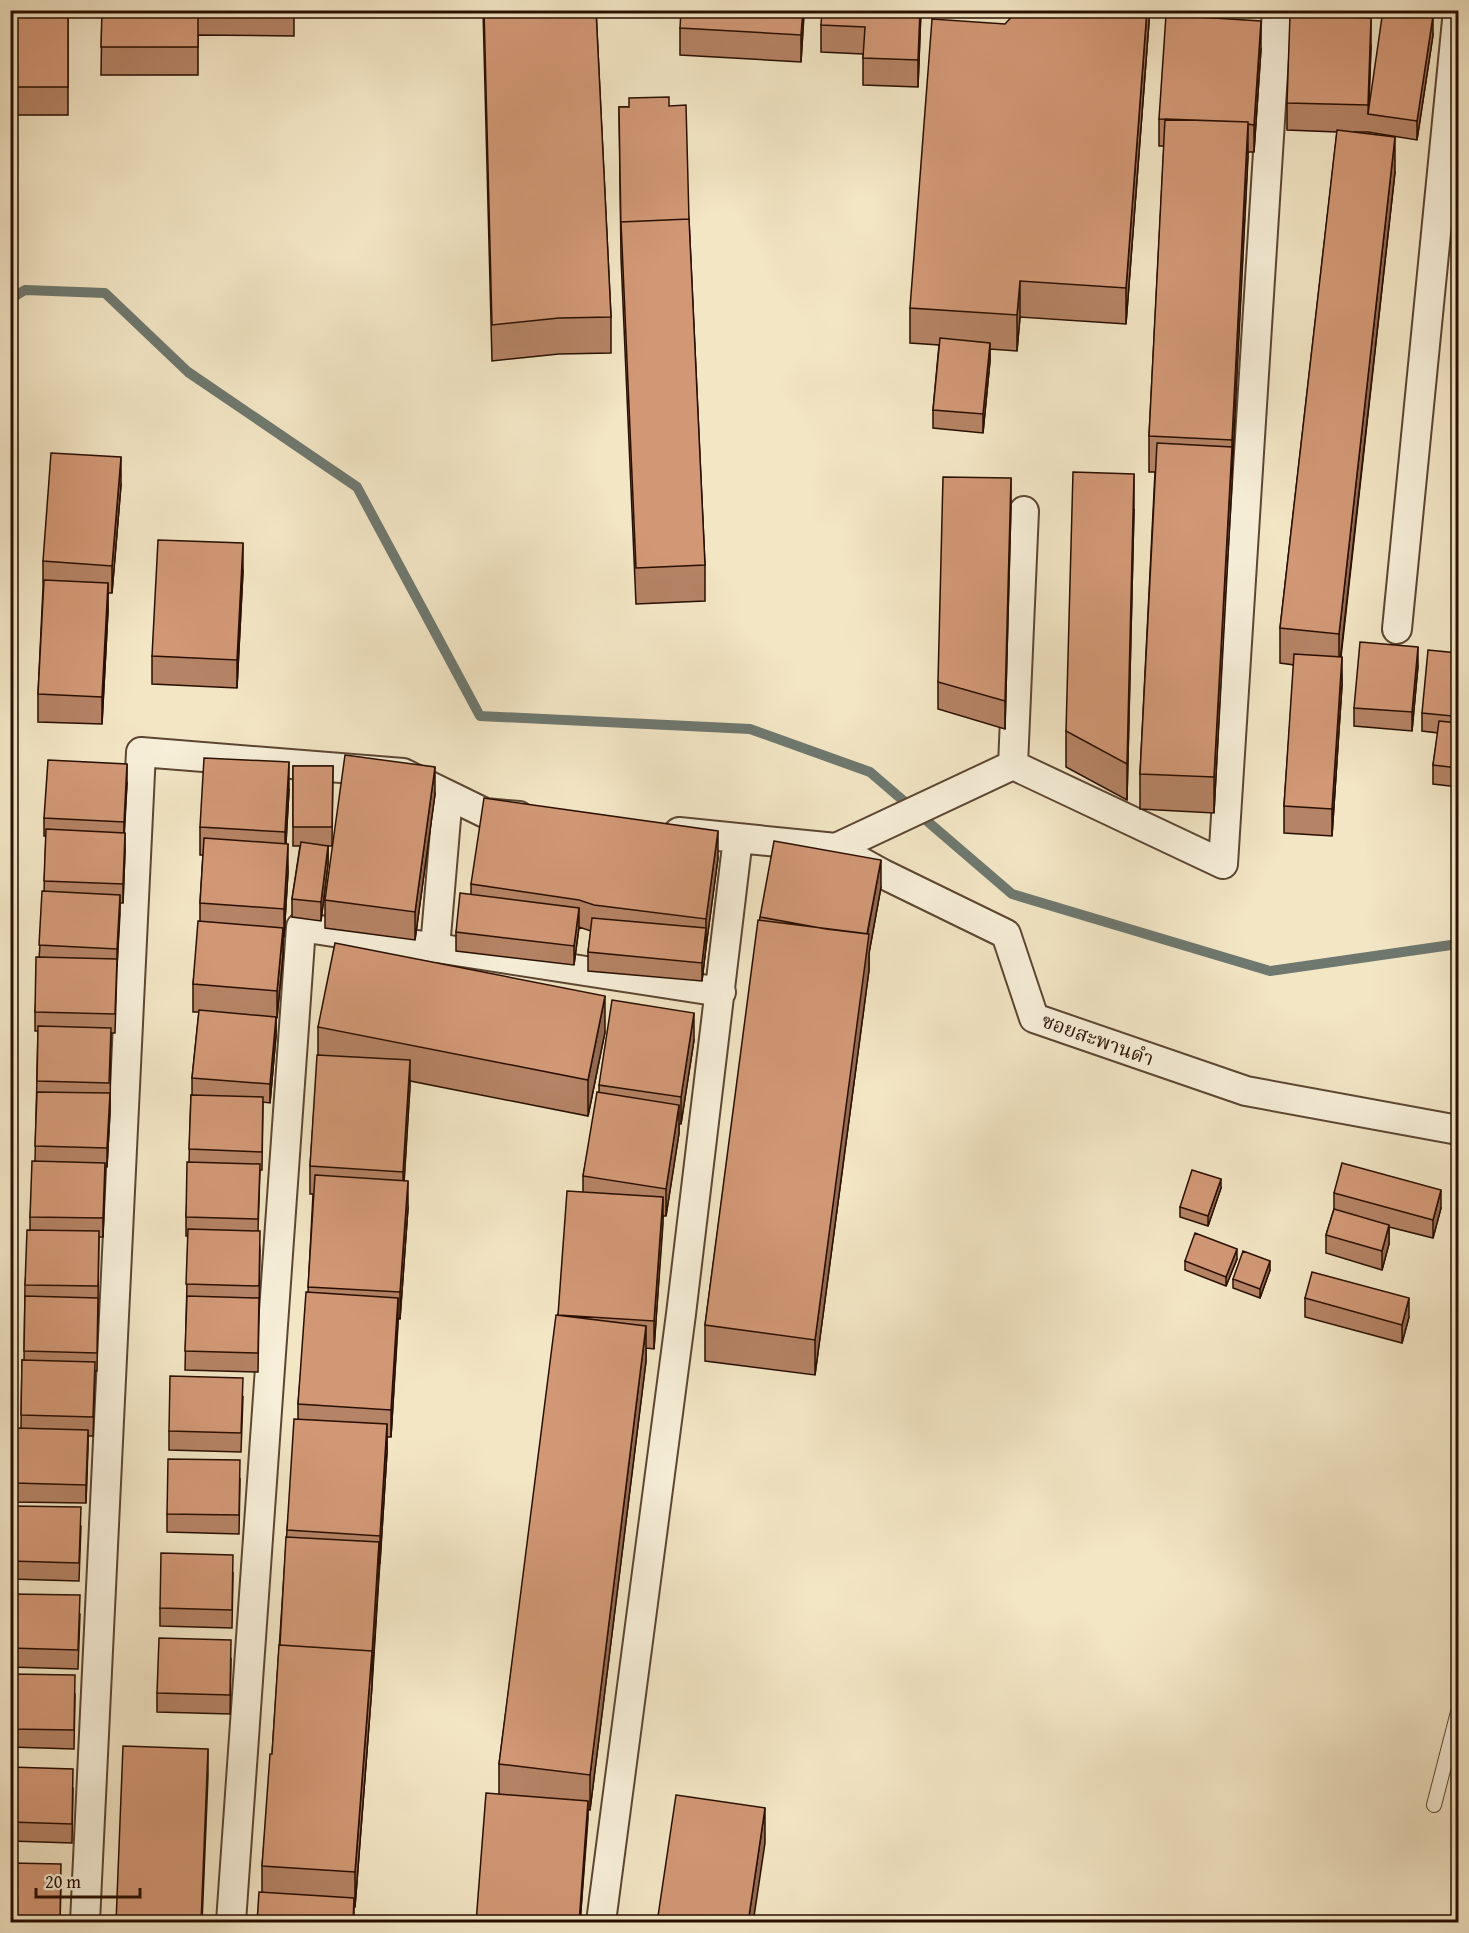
<svg xmlns="http://www.w3.org/2000/svg" width="1469" height="1933" font-family="'Gentium Book Plus','Noto Serif Thai',serif">
<style>
.lines{fill:none;stroke-linecap:round;stroke-linejoin:round}
.stream{stroke:#6e786f;stroke-width:10}
.service-casing{stroke:#5c4532;stroke-width:16}
.minor-casing{stroke:#5c4532;stroke-width:32}
.service{stroke:#f7efd9;stroke-width:14}
.minor{stroke:#f7efd9;stroke-width:28}
.wall{fill:#b58365;stroke:#290f01;stroke-width:1.5}
.shaded-wall{fill:#936a53;stroke:#290f01;stroke-width:1.5}
.building{fill:#d29876;stroke:#290f01;stroke-width:1.5}
.labels{text-anchor:middle;dominant-baseline:central;stroke-width:4.5;stroke-linejoin:round;paint-order:stroke}
.street-label{font-size:20px;fill:#290f01;stroke:#f7efd9}
</style>
<rect width="100%" height="100%" fill="#f3e6c5"/>
<filter id="stains"><feTurbulence type="fractalNoise" baseFrequency=".00333" numOctaves="4"/><feColorMatrix values="0 0 0 0 .2 0 0 0 0 .09 0 0 0 0 .02 0 0 0 .5 -.17"/></filter>
<radialGradient id="worn" r=".72"><stop offset=".6" stop-color="#630" stop-opacity="0"/><stop offset="1" stop-color="#630" stop-opacity=".3"/></radialGradient>
<g class="lines">
<!-- stream -->
<path class="stream" d="M10,299L25,290L105,293L188,372L357,487L480,716L750,729L870,772L1012,894L1270,971L1458,944"/>
<defs>
<path id="service" d="M1434,1805L1458,1712"/>
<path id="minor" d="M1397,629L1458,10
M1013,765L1223,864L1277,10
M1013,765L1024,511
M679,832L836,848L883,874L1006,934L1034,1018L1246,1091L1458,1130
M836,848L1013,765
M435,948L448,795
M85,1922L141,752L403,773L485,813L519,816
M231,1922L301,927L721,992
M601,1922L681,1314L738,838"/>
</defs>
<!-- service casing -->
<use href="#service" class="service-casing"/>
<!-- minor casing -->
<use href="#minor" class="minor-casing"/>
<!-- service -->
<use href="#service" class="service"/>
<!-- minor -->
<use href="#minor" class="minor"/>
</g>
<!-- wall -->
<path class="wall" d="M10,10H68V115H10Z
M102,10L294,11V36L198,35V75H101Z
M483,10H596L611,317V353L559,354L492,361Z
M804,10L801,62L680,55V28Z
M921,10L918,87L863,85V54L821,52V25Z
M1149,10V22L1126,324L1020,317L1017,351L990,349V361L983,433L933,428V410L939,345L910,343V308Z
M1433,35L1417,140L1368,132H1355L1395,172L1341,657L1342,685L1332,836L1284,833V806L1294,665L1280,663V628L1337,132L1287,130V103L1371,46L1369,109Z
M1261,49L1254,152H1248L1214,813L1140,809V774L1155,472H1149V436L1164,146H1159V119Z
M669,106L689,219L705,565V601L636,604L621,258L619,107Z
M121,485L112,593H108V611L102,724L38,722V694L43,588V561Z
M1011,505L1005,729L938,709V682Z
M1134,509L1127,800L1066,767V731Z
M243,571L237,688L152,684V656Z
M1418,666L1412,731L1354,726V708Z
M1458,673L1453,723H1458V787L1433,784V765L1438,733L1422,731V713Z
M293,766H333L332,846H328V864L321,921L292,917V899L300,846H293Z
M127,783L124,833L125,851L123,903H120L117,967L115,1033H111L110,1112L107,1167H105L103,1237H99L97,1371H95L93,1436H88L86,1503L14,1502V1483L21,1428L22,1360H24L25,1285L30,1230V1217L35,1161L38,1031H35V1012L44,891L46,836H44V818Z
M289,790L286,844L288,872L284,937H283V955L277,1018H276V1036L270,1103L263,1102L262,1170H260L258,1231L260,1250L258,1372L185,1370L188,1236H186V1217L189,1162L191,1095H192V1078L199,1012H193V984L200,921V903L203,855H200V827Z
M435,794L415,940L325,928V900Z
M718,858L706,947L702,981L588,971V952L591,931L579,927L574,965L456,951V932L471,894V884Z
M881,887L869,953V970L815,1375L705,1361V1325L760,917Z
M318,1027L605,1032L588,1116L410,1081L404,1180L408,1208L400,1319H398L391,1437H387V1452L372,1686L355,1907H354V1923L262,1892V1866L272,1754L287,1530L298,1419V1404L308,1292L313,1194H310V1166L318,1055Z
M694,1040L681,1124H679V1133L666,1216H663L654,1349L646,1348V1361L590,1810H588L580,1923H476L499,1794V1764L558,1315L583,1192V1176L599,1093V1085Z
M1221,1188L1208,1226L1180,1217V1207Z
M1334,1193L1441,1208L1433,1238L1389,1227V1244L1382,1270L1326,1253V1235L1334,1209Z
M1237,1259L1226,1286L1185,1270V1261Z
M1270,1270L1260,1298L1233,1288V1279Z
M1305,1298L1409,1317L1402,1343L1305,1317Z
M243,1397L241,1452L169,1450V1431Z
M240,1479L239,1534L167,1532V1514Z
M10,1506L81,1526L79,1581L10,1579Z
M233,1573L232,1628L160,1626V1608Z
M10,1594L80,1614L78,1669L10,1667Z
M231,1659L230,1714L157,1712V1693Z
M10,1674L75,1694L74,1749L10,1747Z
M10,1767L73,1788L72,1843L10,1841Z
M10,1863L61,1883L60,1923H10Z"/>
<!-- shaded-wall -->
<path class="shaded-wall" d="M803,10H804V16L801,62V35Z
M920,10H921L918,87V60Z
M1147,10H1149V22L1126,324V288Z
M1433,16V35L1417,140V121Z
M1371,18V46L1368,114Z
M1261,21V49L1254,152V125Z
M1248,122V158L1232,475V440Z
M1395,137V172L1339,670V634Z
M1020,281V317L1017,351V315Z
M990,343V361L983,433V414Z
M1232,447V483L1214,813V777Z
M121,457V485L112,593V566Z
M1134,474V509L1127,800V764Z
M1011,478V505L1005,729V701Z
M243,543V571L237,688V660Z
M108,583V611L102,724V697Z
M1418,647V666L1412,731V712Z
M1458,654V673L1452,734V716Z
M1342,657V685L1332,836V809Z
M289,762V790L285,859V832Z
M127,764V783L124,841V822Z
M435,767V794L415,940V912Z
M718,831V858L706,947V919Z
M125,833V851L123,903V884Z
M288,844V872L284,937V909Z
M328,846V864L321,921V902Z
M881,860V887L869,953V970L815,1375V1340L867,936Z
M120,895V914L117,967V949Z
M579,908V927L574,965V946Z
M283,928V955L277,1018V991Z
M706,928V947L702,981V963Z
M605,996V1032L588,1116V1080Z
M694,1013V1040L681,1124V1097Z
M276,1017V1036L270,1103V1084Z
M410,1060V1088L403,1200V1172Z
M110,1093V1112L107,1167V1148Z
M679,1105V1133L666,1216V1189Z
M105,1163V1182L103,1237V1218Z
M1221,1179V1188L1208,1226V1216Z
M408,1181V1208L400,1319V1292Z
M1441,1190V1208L1433,1238V1220Z
M663,1197V1224L654,1349V1321Z
M1389,1225V1244L1382,1270V1251Z
M1237,1249V1259L1226,1286V1277Z
M1270,1261V1270L1260,1298V1289Z
M398,1298V1325L391,1437V1410Z
M1409,1298V1317L1402,1343V1325Z
M646,1326V1361L590,1810V1775Z
M387,1424V1452L380,1564V1536Z
M88,1430V1449L86,1503V1485Z
M379,1542V1570L372,1681V1654Z
M372,1651V1686L355,1907V1872Z
M208,1749V1776L202,1923H201Z
M588,1801V1819L580,1923H579Z
M765,1808V1843L753,1923H748Z"/>
<!-- building -->
<path class="building" d="M10,10H68V87H10Z
M102,10H198V47H101Z
M484,10H596L611,317L559,318L492,325Z
M681,10H803L801,35L680,28Z
M822,10H920L918,60L863,58L865,27L821,25Z
M1018,10H1147L1126,288L1020,281L1017,315L910,308L932,19L1005,24Z
M1383,10H1394L1433,16L1417,121L1368,114Z
M1166,15L1261,21L1254,125L1248,124V122L1159,119Z
M1290,15L1371,18L1368,105L1287,103Z
M669,97V106L686,105L689,219L621,222V231L619,107H629V98Z
M1165,119L1248,122L1232,440L1149,436Z
M1337,130L1395,137L1339,634L1280,628Z
M689,219L705,565L636,568L621,222Z
M940,338L990,343L983,414L933,410Z
M1157,443L1232,447L1214,777L1140,774Z
M51,453L121,457L112,566L43,561Z
M1073,472L1134,474L1127,764L1066,731Z
M943,477L1011,478L1005,701L938,682Z
M158,540L243,543L237,660L152,656Z
M44,580L108,583L102,697L38,694Z
M1360,642L1418,647L1412,712L1354,708Z
M1428,650L1458,653L1452,716L1422,713Z
M1294,654L1342,657L1332,809L1284,806Z
M1439,721L1458,723V768L1433,765Z
M345,755L435,767L415,912L325,900Z
M204,758L289,762L285,832L200,827Z
M48,760L127,764L124,822L44,818Z
M293,766H333L332,827H293Z
M484,798L718,831L706,919L594,905L579,900L471,884Z
M46,829L125,833L123,884L44,881Z
M204,838L288,844L284,909L200,903Z
M774,841L881,860L867,934L826,929L760,917Z
M301,842L328,846L321,902L292,899Z
M42,891L120,895L117,949L39,945Z
M460,893L579,908L574,946L456,932Z
M592,918L706,928L702,963L588,952Z
M758,920L869,934L815,1340L705,1325Z
M198,921L283,928L277,991L193,984Z
M335,943L605,996L588,1080L318,1027Z
M36,957L117,959L115,1014L35,1012Z
M612,1000L694,1013L681,1097L599,1085Z
M199,1010L276,1017L270,1084L192,1078Z
M38,1026L111,1028L109,1083L37,1081Z
M317,1055L410,1060L403,1172L310,1166Z
M37,1092L110,1093L107,1148L35,1146Z
M597,1092L679,1105L666,1189L583,1176Z
M191,1095L263,1097L262,1152L189,1149Z
M32,1161L105,1163L103,1218L30,1217Z
M187,1162L260,1164L258,1219L186,1217Z
M1342,1163L1441,1190L1433,1220L1334,1193Z
M1192,1170L1221,1179L1208,1216L1180,1207Z
M315,1175L408,1181L400,1292L308,1287Z
M567,1191L663,1197L654,1321L558,1315Z
M1334,1209L1389,1225L1382,1251L1326,1235Z
M188,1229L260,1231L259,1286L186,1284Z
M27,1230L99,1231L98,1286L25,1285Z
M1195,1233L1237,1249L1226,1277L1185,1261Z
M1243,1251L1270,1261L1260,1289L1233,1279Z
M1312,1272L1409,1298L1402,1325L1305,1298Z
M306,1292L398,1298L391,1410L298,1404Z
M25,1296L98,1298L97,1353L24,1351Z
M187,1296L259,1298L258,1353L185,1351Z
M556,1315L646,1326L590,1775L499,1764Z
M22,1360L95,1362L93,1417L21,1415Z
M170,1376L243,1378L241,1433L169,1431Z
M294,1419L387,1424L380,1536L287,1530Z
M16,1428L88,1430L86,1485L14,1483Z
M168,1459L240,1460L239,1515L167,1514Z
M10,1506L81,1507L79,1563L10,1561Z
M286,1537L379,1542L372,1654V1651L280,1645Z
M161,1553L233,1555L232,1610L160,1608Z
M10,1594L80,1595L78,1650L10,1648Z
M159,1638L231,1640L230,1695L157,1693Z
M279,1645L372,1651L355,1872L262,1866L270,1754H272Z
M10,1674L75,1675L74,1730L10,1729Z
M123,1746L208,1749L201,1923H116Z
M10,1767L73,1769L72,1824L10,1822Z
M486,1793L588,1801L579,1923H476Z
M676,1795L765,1808L748,1923H657Z
M10,1863L61,1864L60,1920L10,1918Z
M259,1892L354,1898L353,1923H257Z"/>
<g class="labels">
<!-- street labels -->
<g class="street-label">
<text transform="translate(1098 1039) rotate(20)">ซอยสะพานดำ</text>
</g>
</g>
<!-- margin -->
<rect width="1469" height="1933" fill="none" stroke="#f3e6c5" stroke-width="36"/>
<rect x="12" y="12" width="1445" height="1909" fill="none" stroke="#290f01" stroke-width="3"/>
<rect x="18" y="18" width="1433" height="1897" fill="none" stroke="#290f01" stroke-width="1.5"/>
<!-- scale -->
<path d="M36 1888v9h104v-9" fill="none" stroke="#290f01" stroke-width="3"/>
<text x="45" y="1888" font-size="18" fill="#290f01" stroke="#f7efd9" stroke-width="4.5" paint-order="stroke">20 m</text>
<rect width="100%" height="100%" filter="url(#stains)"/>
<rect width="100%" height="100%" fill="url(#worn)"/>
</svg>
